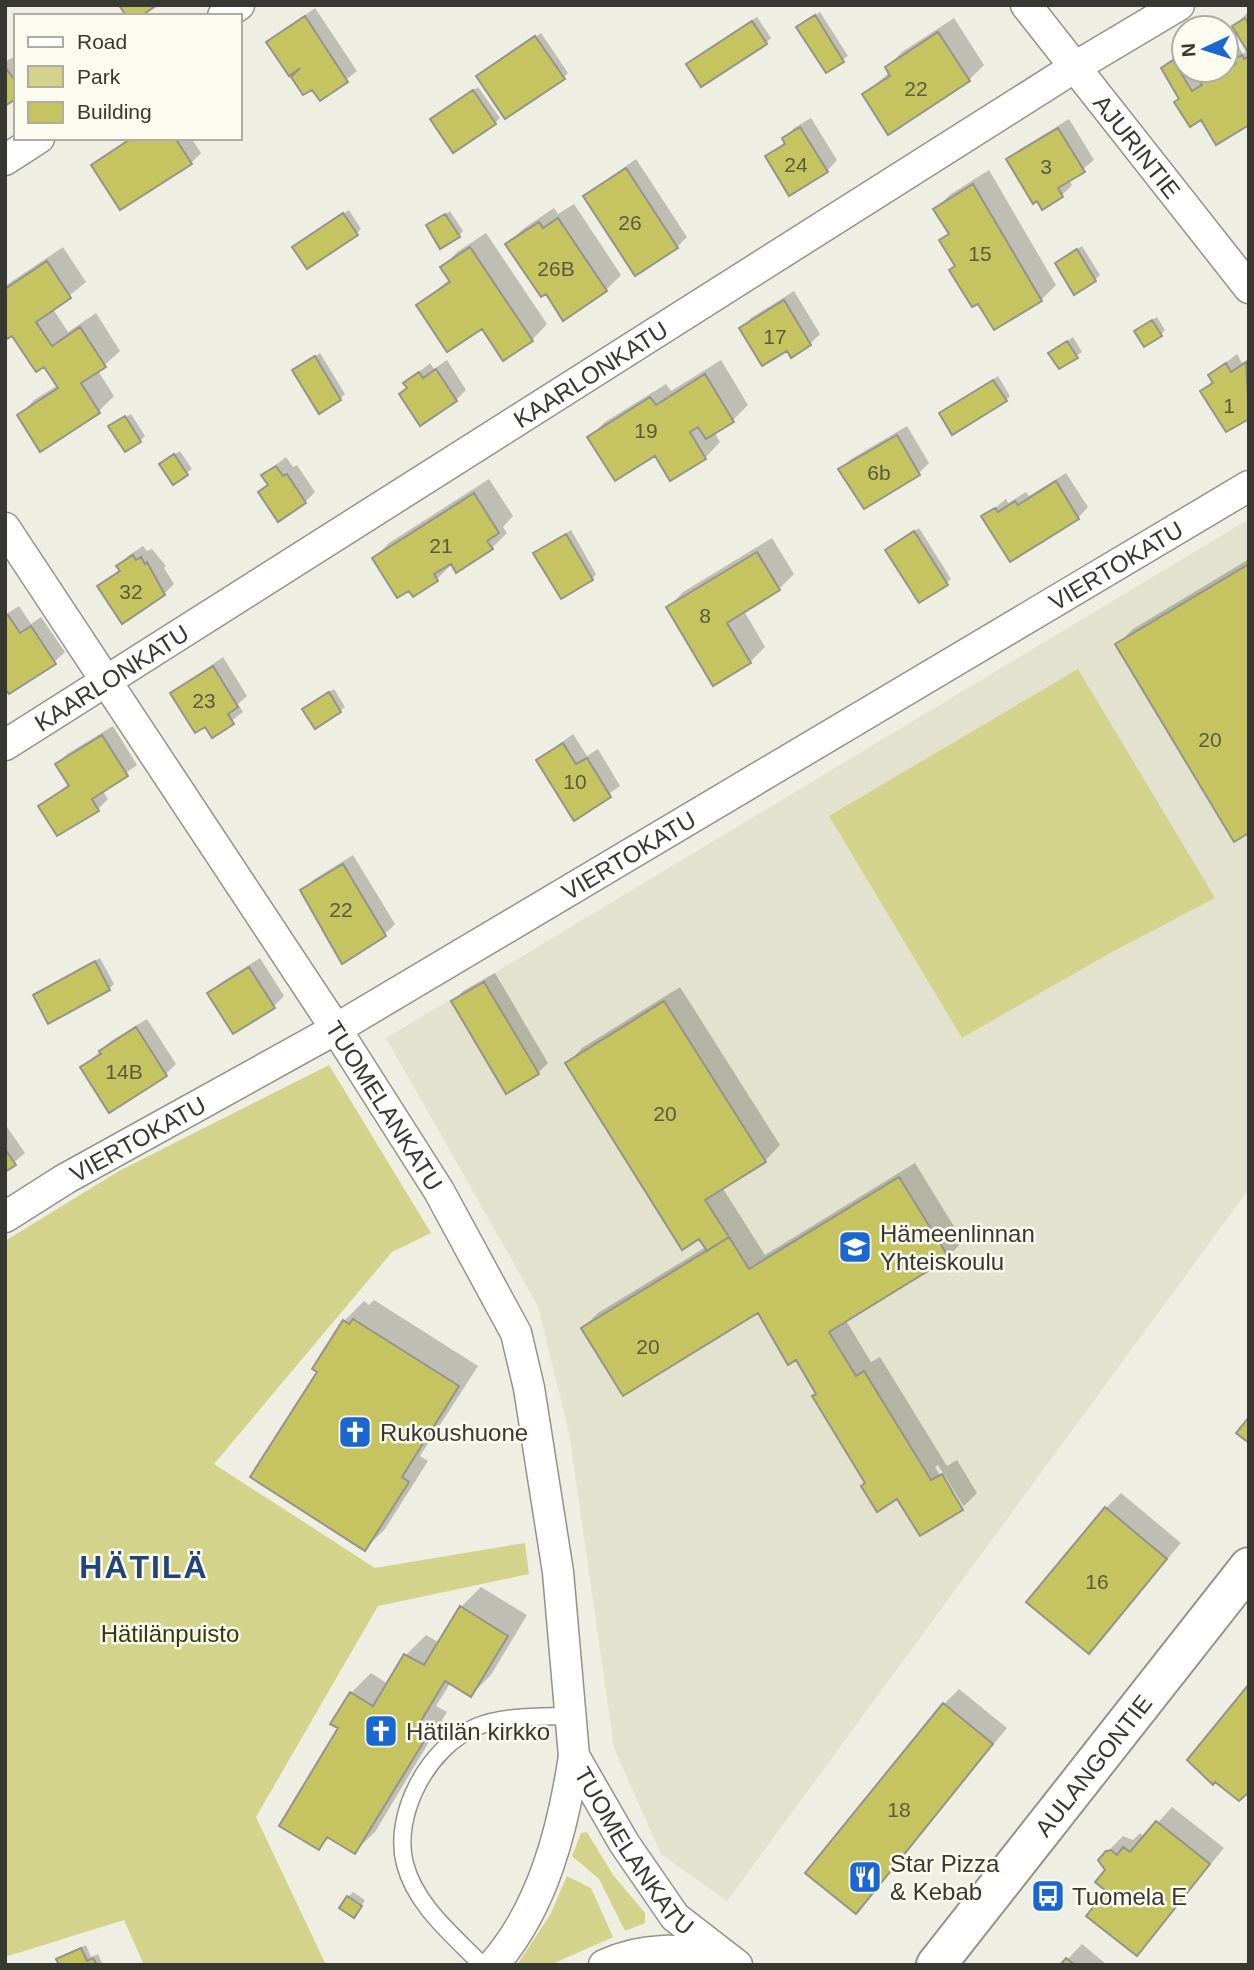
<svg xmlns="http://www.w3.org/2000/svg" width="1254" height="1970" font-family="Helvetica,sans-serif">
<style>
.built{fill:#e2e2cf}
.green{fill:#d3d38c}
.shadow{fill:#0003;fill-rule:evenodd}
.building{fill:#c5c461;stroke:#94948a;stroke-width:2}
.lines{fill:none;stroke-linecap:round;stroke-linejoin:round}
.lane-casing{stroke:#939489;stroke-width:19}
.street-casing{stroke:#939489;stroke-width:33}
.secondary-casing{stroke:#939489;stroke-width:42}
.lane{stroke:#fff;stroke-width:16}
.street{stroke:#fff;stroke-width:30}
.secondary{stroke:#fff;stroke-width:38}
.labels{text-anchor:middle;dominant-baseline:central;stroke-width:5;stroke-linejoin:round;paint-order:stroke}
.number-label{font-size:21px;fill:#5b5b3e}
.street-label{font-size:24px;fill:#383833;stroke:#fbfbef}
.poi-label{font-size:24px;fill:#383833;stroke:#fbfbef;text-anchor:start}
.park-label{font-size:24px;fill:#38370c;stroke:#fbfbef}
.district-label{font-size:32px;font-weight:bold;letter-spacing:2px;fill:#21457b;stroke:#fbfbef}
</style>
<rect width="100%" height="100%" fill="#eeeee2"/>
<!-- built -->
<path class="built" d="M1249,519V1189L727,1901L661,1854L614,1748L569,1433L538,1306L386,1038Z"/>
<!-- green -->
<path class="green" d="M1078,669L1215,898L1110,953L962,1038L829,816Z
M329,1065L431,1233L392,1252L214,1464L375,1568L525,1543L529,1574L378,1606L256,1817L326,1965H144L124,1920L5,1957V1241L119,1171Z
M587,1832L613,1875L645,1913V1923L625,1931L599,1879L572,1856L581,1833Z
M567,1876L591,1888L613,1937L550,1965H517L550,1915Z"/>
<!-- shadow -->
<path class="shadow" d="M315,8L357,71L321,99L312,87L307,64L268,42Z
M1249,11V123L1202,117L1181,98L1163,68L1184,49V70H1203L1207,77L1213,70H1226V28H1220L1225,25L1243,54L1248,49L1234,26Z
M820,12L848,56L827,71L798,27Z
M757,17L771,38L766,43L688,64Z
M954,18L984,65L969,80L864,94L890,72L887,67L902,52Z
M541,33L568,73L563,78L483,72Z
M15,56L16,97L5,104V62Z
M478,87L500,118L495,123L437,115Z
M811,118L837,160L827,171L767,157L786,141L784,138L794,128Z
M1069,119L1094,160L1069,180L1072,185L1062,195L1038,199L1009,160L1019,150Z
M129,138H191L201,153L191,163L93,165Z
M636,159L687,237L677,247L585,196Z
M989,170L1056,285L1041,300L956,265L941,240L949,232L935,209L951,194Z
M574,204L621,275L606,290L546,292L507,244L523,229L554,208L558,214Z
M349,210L361,229L357,233L299,243Z
M450,211L463,231L459,236L428,226Z
M486,233L547,324L532,340L418,305L450,279L442,268L457,252Z
M1082,246L1100,275L1095,280L1057,263Z
M63,247L86,282L53,309L68,332L96,313L120,351L98,371L114,396L99,411L41,449L19,416L34,400L58,385L44,364L12,334H5V286Z
M794,291L820,334L810,344L788,349L741,328L751,318Z
M1157,317L1165,330L1161,335L1141,327Z
M1073,337L1082,352L1059,367L1051,353Z
M320,353L345,394L340,399L295,370Z
M1237,354L1242,363L1249,359V417L1203,391L1213,380L1210,375Z
M447,360L466,390L456,400L408,387L406,383L430,363L434,369Z
M721,360L748,405L733,420L714,432L720,442L705,458L656,453L589,437L605,422L666,384L671,391Z
M998,376L1010,396L1006,400L946,409Z
M131,414L145,436L140,441L113,425Z
M907,426L929,463L919,473L841,469L851,459Z
M180,451L192,469L173,483L165,460Z
M286,457L293,467L297,465L315,492L305,502L261,492L269,483L263,475Z
M1066,473L1088,507L1078,518L984,517L1006,499L1008,503L1026,492L1029,496Z
M489,479L513,516L503,527L507,533L492,548L453,563L437,579L413,594L374,558L389,543Z
M919,528L951,579L946,583L892,546Z
M571,530L596,574L592,579L536,553Z
M772,538L794,574L779,589L744,611L765,647L750,662L714,684L668,608L683,592Z
M143,546L147,551L152,549L166,566L164,568L174,584L164,594L100,586L120,569L118,566L128,556Z
M1249,559V831L1117,645L1133,629Z
M19,606L31,624L41,617L65,652L54,662L5,686V615Z
M223,657L247,696L238,704L243,712L212,735L206,725L172,693Z
M334,689L345,707L340,711L309,705Z
M113,726L137,765L102,790L108,799L98,809L40,806L69,784L57,764L67,754Z
M573,734L587,756L598,749L620,786L574,818L538,760Z
M353,855L395,924L385,934L342,961L303,890L313,880Z
M100,958L114,984L109,989L35,995Z
M260,958L284,996L274,1006L209,994L219,984Z
M495,973L548,1063L538,1073L453,1002L463,991Z
M680,987L780,1145L765,1161L722,1187L765,1255L915,1163L963,1241L948,1257L845,1319L871,1362L880,1357L947,1466L957,1460L977,1493L962,1508L920,1534L898,1497L867,1483L796,1358L758,1311L583,1328L598,1313L706,1247L567,1064L582,1048ZM938,1465L964,1507H959L935,1467Z
M147,1019L176,1064L166,1074L83,1067L111,1041Z
M5,1124L25,1153L5,1170Z
M374,1300L478,1366L420,1456L428,1461L385,1529L365,1549L319,1371L344,1321L364,1301L369,1305Z
M1121,1493L1181,1543L1089,1652L1106,1508Z
M481,1587L527,1615L491,1675L471,1695L451,1682L436,1706L447,1712L375,1832L355,1851L330,1837L318,1848L341,1728L351,1693L371,1673L388,1684L406,1655L426,1635L440,1643L461,1607Z
M959,1689L1007,1728L856,1912L944,1704Z
M1172,1807L1224,1848L1136,1954L1109,1890L1107,1852L1123,1836L1133,1840L1140,1833L1145,1837Z
M353,1892L365,1900L358,1911L348,1897Z
M1082,1944L1107,1965H1062Z
M86,1945L91,1957L98,1954L103,1965H61L59,1960L63,1955Z"/>
<!-- building -->
<path class="building" d="M119,5H157L141,16H126Z
M815,15L844,62L826,73L796,27Z
M305,16L348,82L320,101L312,90L303,95L291,77L300,68L289,76L266,42Z
M1245,18L1249,24V54L1232,26Z
M752,21L767,44L701,87L686,64Z
M938,32L970,81L888,135L862,94L890,76L885,67Z
M535,36L565,79L505,119L476,76Z
M1242,55L1244,59L1249,56V125L1216,145L1201,120L1190,127L1174,102L1179,99L1161,68L1173,60L1192,91L1202,85L1200,82L1215,77L1211,70H1226V66L1228,69L1236,64L1234,60Z
M5,67L16,82V99L5,106Z
M473,90L496,124L453,153L430,119Z
M800,127L828,172L789,196L765,156L785,144L782,138Z
M1058,128L1085,172L1058,188L1063,197L1042,210L1037,201L1033,204L1006,159Z
M132,138H175L192,164L120,210L91,165Z
M626,168L678,248L635,276L583,196Z
M973,184L1042,301L994,330L978,304L972,307L949,270L955,266L939,240L949,234L933,209Z
M343,213L358,235L307,269L292,247Z
M445,214L460,237L440,249L426,225Z
M558,218L607,291L563,321L546,294L541,297L505,244L539,222L543,228Z
M470,247L533,341L503,361L482,329L447,352L416,305L450,282L440,267Z
M1077,249L1096,281L1074,295L1055,263Z
M47,261L71,298L36,322L52,346L80,327L106,367L81,383L100,413L40,452L17,415L58,388L44,367L36,372L12,336L7,339L5,337V289Z
M784,300L811,345L791,358L787,351L762,366L739,328Z
M1152,320L1162,336L1144,347L1134,331Z
M1067,341L1078,358L1059,369L1048,353Z
M315,356L341,400L319,414L292,370Z
M1246,362L1249,419L1226,432L1200,391L1213,383L1208,375L1226,363L1231,372Z
M436,369L457,401L420,426L399,394L407,388L403,383L419,372L423,378Z
M705,374L734,422L706,439L698,427L690,432L706,459L670,481L655,456L615,481L587,437L650,397L656,405Z
M993,380L1007,401L952,435L939,413Z
M125,416L141,442L125,452L108,426Z
M897,435L920,475L864,509L838,469Z
M174,454L188,475L173,485L159,464Z
M276,466L283,476L287,474L306,503L278,522L258,492L268,485L261,475Z
M1056,481L1079,519L1010,562L981,516L995,508L998,512L1015,501L1018,505Z
M474,493L499,533L487,541L493,549L456,573L451,564L434,574L438,581L413,597L409,591L397,598L372,558Z
M914,531L948,585L919,603L885,550Z
M566,534L593,580L561,599L533,553Z
M757,552L780,590L727,623L751,663L713,686L666,607Z
M133,555L136,560L141,557L145,564L147,562L165,595L122,624L97,586L120,571L116,566Z
M1249,564V833L1234,842L1115,644Z
M8,615L20,633L31,626L56,664L9,694L5,689V617Z
M213,666L238,707L228,714L234,724L212,738L205,727L195,733L170,693Z
M329,692L341,712L315,729L302,709Z
M102,735L128,776L92,799L99,811L57,836L38,806L69,786L55,764Z
M563,743L576,764L587,758L611,797L574,821L536,760Z
M343,864L386,936L342,964L300,890Z
M95,961L110,990L48,1024L33,995Z
M249,967L275,1008L233,1034L207,993Z
M484,982L539,1074L506,1094L451,1001Z
M664,1001L766,1162L705,1200L729,1237L707,1251L699,1239L682,1250L565,1063Z
M136,1027L167,1076L109,1113L80,1067L101,1054L99,1051Z
M5,1149L16,1165L5,1172Z
M899,1177L949,1258L829,1332L856,1376L864,1371L931,1480L942,1474L963,1510L920,1536L897,1499L877,1512L861,1486L865,1483L812,1396L816,1394L796,1360L788,1365L758,1313L623,1396L581,1328L729,1237L749,1269Z
M353,1319L459,1386L402,1477L409,1482L365,1551L250,1477L317,1372L312,1369L343,1320L349,1324Z
M1249,1417V1443L1236,1433Z
M1105,1507L1167,1559L1089,1654L1026,1602Z
M460,1606L508,1636L471,1697L445,1681L418,1726L429,1733L355,1854L327,1837L319,1850L279,1826L338,1728L330,1724L350,1692L373,1706L404,1654L424,1665Z
M1249,1684V1792L1239,1801L1215,1782L1213,1785L1187,1760Z
M943,1703L993,1744L856,1914L805,1873Z
M1156,1821L1210,1864L1137,1956L1086,1916L1106,1891L1095,1882L1105,1870L1098,1860L1106,1851L1111,1850L1117,1855L1123,1847L1130,1852Z
M347,1896L362,1906L354,1918L339,1908Z
M81,1948L87,1961L93,1958L97,1965H59L56,1959Z
M1066,1958L1075,1965H1060Z"/>
<g class="lines">
<defs>
<path id="lane" d="M482,1965C453,1935 416,1906 405,1864C392,1815 428,1747 476,1727C504,1715 541,1717 571,1716"/>
<g id="street">
<path id="s1" d="M1026,5L1249,288"/>
<path d="M223,16L239,5"/>
<path d="M5,160L39,138"/>
<path id="s2" d="M5,528L336,1029L439,1191L516,1333L529,1388L558,1572L574,1756L624,1843L675,1917L737,1965"/>
<path id="s3" d="M5,745L1075,67L1179,5"/>
<path id="s4" d="M5,1217L65,1179L336,1029L1249,486"/>
<path d="M493,1965C543,1908 563,1829 574,1756"/>
<path d="M604,1965C645,1946 681,1949 723,1957"/>
</g>
<g id="secondary">
<path id="s5" d="M936,1965L1249,1567"/>
</g>
</defs>
<!-- lane casing -->
<use href="#lane" class="lane-casing"/>
<!-- street casing -->
<use href="#street" class="street-casing"/>
<!-- secondary casing -->
<use href="#secondary" class="secondary-casing"/>
<!-- lane -->
<use href="#lane" class="lane"/>
<!-- street -->
<use href="#street" class="street"/>
<!-- secondary -->
<use href="#secondary" class="secondary"/>
</g>
<!-- icons -->
<defs>
<symbol id="school-square" viewBox="-11 -11 22 22"><rect x="-9" y="-9" width="18" height="18" rx="4" fill="#1a67d1" stroke="#fbfbef"/><path d="M0-5L7-2L0 1L-7-2ZM-4 1L0 2.5L4 1V4Q0 6-4 4Z" fill="#fff"/></symbol>
<symbol id="church-square" viewBox="-11 -11 22 22"><rect x="-9" y="-9" width="18" height="18" rx="4" fill="#1a67d1" stroke="#fbfbef"/><path d="M-1.2-6h2.4v3.5h3.3v2.4h-3.3V6h-2.4V-.1h-3.3v-2.4h3.3Z" fill="#fff"/></symbol>
<symbol id="restaurant-square" viewBox="-11 -11 22 22"><rect x="-9" y="-9" width="18" height="18" rx="4" fill="#1a67d1" stroke="#fbfbef"/><path d="M-5-6h1v4h1v-4h1v4h1v-4h1v5L-1.5 .5V6h-2V.5L-5-1ZM5-6V6H3V1.5H1.5Q1.5-4 5-6Z" fill="#fff"/></symbol>
<symbol id="bus-square" viewBox="-11 -11 22 22"><rect x="-9" y="-9" width="18" height="18" rx="4" fill="#1a67d1" stroke="#fbfbef"/><path d="M-5-6H5V4H4V6H2V4H-2V6H-4V4H-5ZM-3.5-4V0h7V-4ZM-3.5 1.2v1.5H-2V1.2ZM2 1.2v1.5H3.5V1.2Z" fill="#fff"/></symbol>
</defs>
<g fill-rule="evenodd">
<use href="#school-square" x="836" y="1228" width="38" height="38"/>
<use href="#church-square" x="336" y="1413" width="38" height="38"/>
<use href="#church-square" x="362" y="1712" width="38" height="38"/>
<use href="#restaurant-square" x="846" y="1858" width="38" height="38"/>
<use href="#bus-square" x="1029" y="1877" width="38" height="38"/>
</g>
<g class="labels">
<!-- number labels -->
<g class="number-label">
<text x="916" y="88">22</text>
<text x="796" y="164">24</text>
<text x="1046" y="166">3</text>
<text x="630" y="222">26</text>
<text x="980" y="253">15</text>
<text x="556" y="268">26B</text>
<text x="775" y="336">17</text>
<text x="1229" y="405">1</text>
<text x="646" y="430">19</text>
<text x="879" y="472">6b</text>
<text x="441" y="545">21</text>
<text x="131" y="591">32</text>
<text x="705" y="615">8</text>
<text x="204" y="700">23</text>
<text x="1210" y="739">20</text>
<text x="575" y="781">10</text>
<text x="341" y="909">22</text>
<text x="124" y="1071">14B</text>
<text x="665" y="1113">20</text>
<text x="648" y="1346">20</text>
<text x="1097" y="1581">16</text>
<text x="899" y="1809">18</text>
</g>
<!-- street labels -->
<g class="street-label">
<text stroke="none"><textPath href="#s1" startOffset="180">AJURINTIE</textPath></text>
<text stroke="none"><textPath href="#s3" startOffset="693">KAARLONKATU</textPath></text>
<text stroke="none"><textPath href="#s4" startOffset="1288">VIERTOKATU</textPath></text>
<text stroke="none"><textPath href="#s3" startOffset="126">KAARLONKATU</textPath></text>
<text stroke="none"><textPath href="#s4" startOffset="721">VIERTOKATU</textPath></text>
<text stroke="none"><textPath href="#s2" startOffset="691">TUOMELANKATU</textPath></text>
<text stroke="none"><textPath href="#s4" startOffset="154">VIERTOKATU</textPath></text>
<text stroke="none"><textPath href="#s5" startOffset="254">AULANGONTIE</textPath></text>
<text stroke="none"><textPath href="#s2" startOffset="1494">TUOMELANKATU</textPath></text>
</g>
<!-- poi labels -->
<g class="poi-label">
<text x="880" y="1233">Hämeenlinnan<tspan x="880" dy="28">Yhteiskoulu</tspan></text>
<text x="380" y="1432">Rukoushuone</text>
<text x="406" y="1731">Hätilän kirkko</text>
<text x="890" y="1863">Star Pizza<tspan x="890" dy="28">&amp; Kebab</tspan></text>
<text x="1072" y="1896">Tuomela E</text>
</g>
<!-- park labels -->
<g class="park-label">
<text x="170" y="1633">Hätilänpuisto</text>
</g>
<!-- district labels -->
<g class="district-label">
<text x="144" y="1567">HÄTILÄ</text>
</g>
</g>
<!-- border -->
<rect width="1254" height="1970" fill="none" stroke="#383833" stroke-width="14"/>
<!-- legend -->
<rect x="14" y="14" width="228" height="126" fill="#fbfbef" stroke="#adada4" stroke-width="2"/>
<rect x="28" y="37" width="35" height="10" fill="#ffffff" stroke="#adada4" stroke-width="2"/>
<text x="77" y="49" font-size="21" fill="#383833">Road</text>
<rect x="28" y="66" width="35" height="21" fill="#d3d38c" stroke="#adada4" stroke-width="2"/>
<text x="77" y="84" font-size="21" fill="#383833">Park</text>
<rect x="28" y="102" width="35" height="21" fill="#c5c461" stroke="#adada4" stroke-width="2"/>
<text x="77" y="119" font-size="21" fill="#383833">Building</text>
<!-- north arrow -->
<g transform="translate(1205 49) rotate(266)"><circle r="33" fill="#fbfbef" stroke="#adada4" stroke-width="2"/>
<path d="M0-5L12 26L0 18L-12 26Z" fill="#1a67d1"/>
<text y="-10" font-size="19" font-weight="bold" text-anchor="middle" fill="#383833">N</text>
</g>
</svg>
